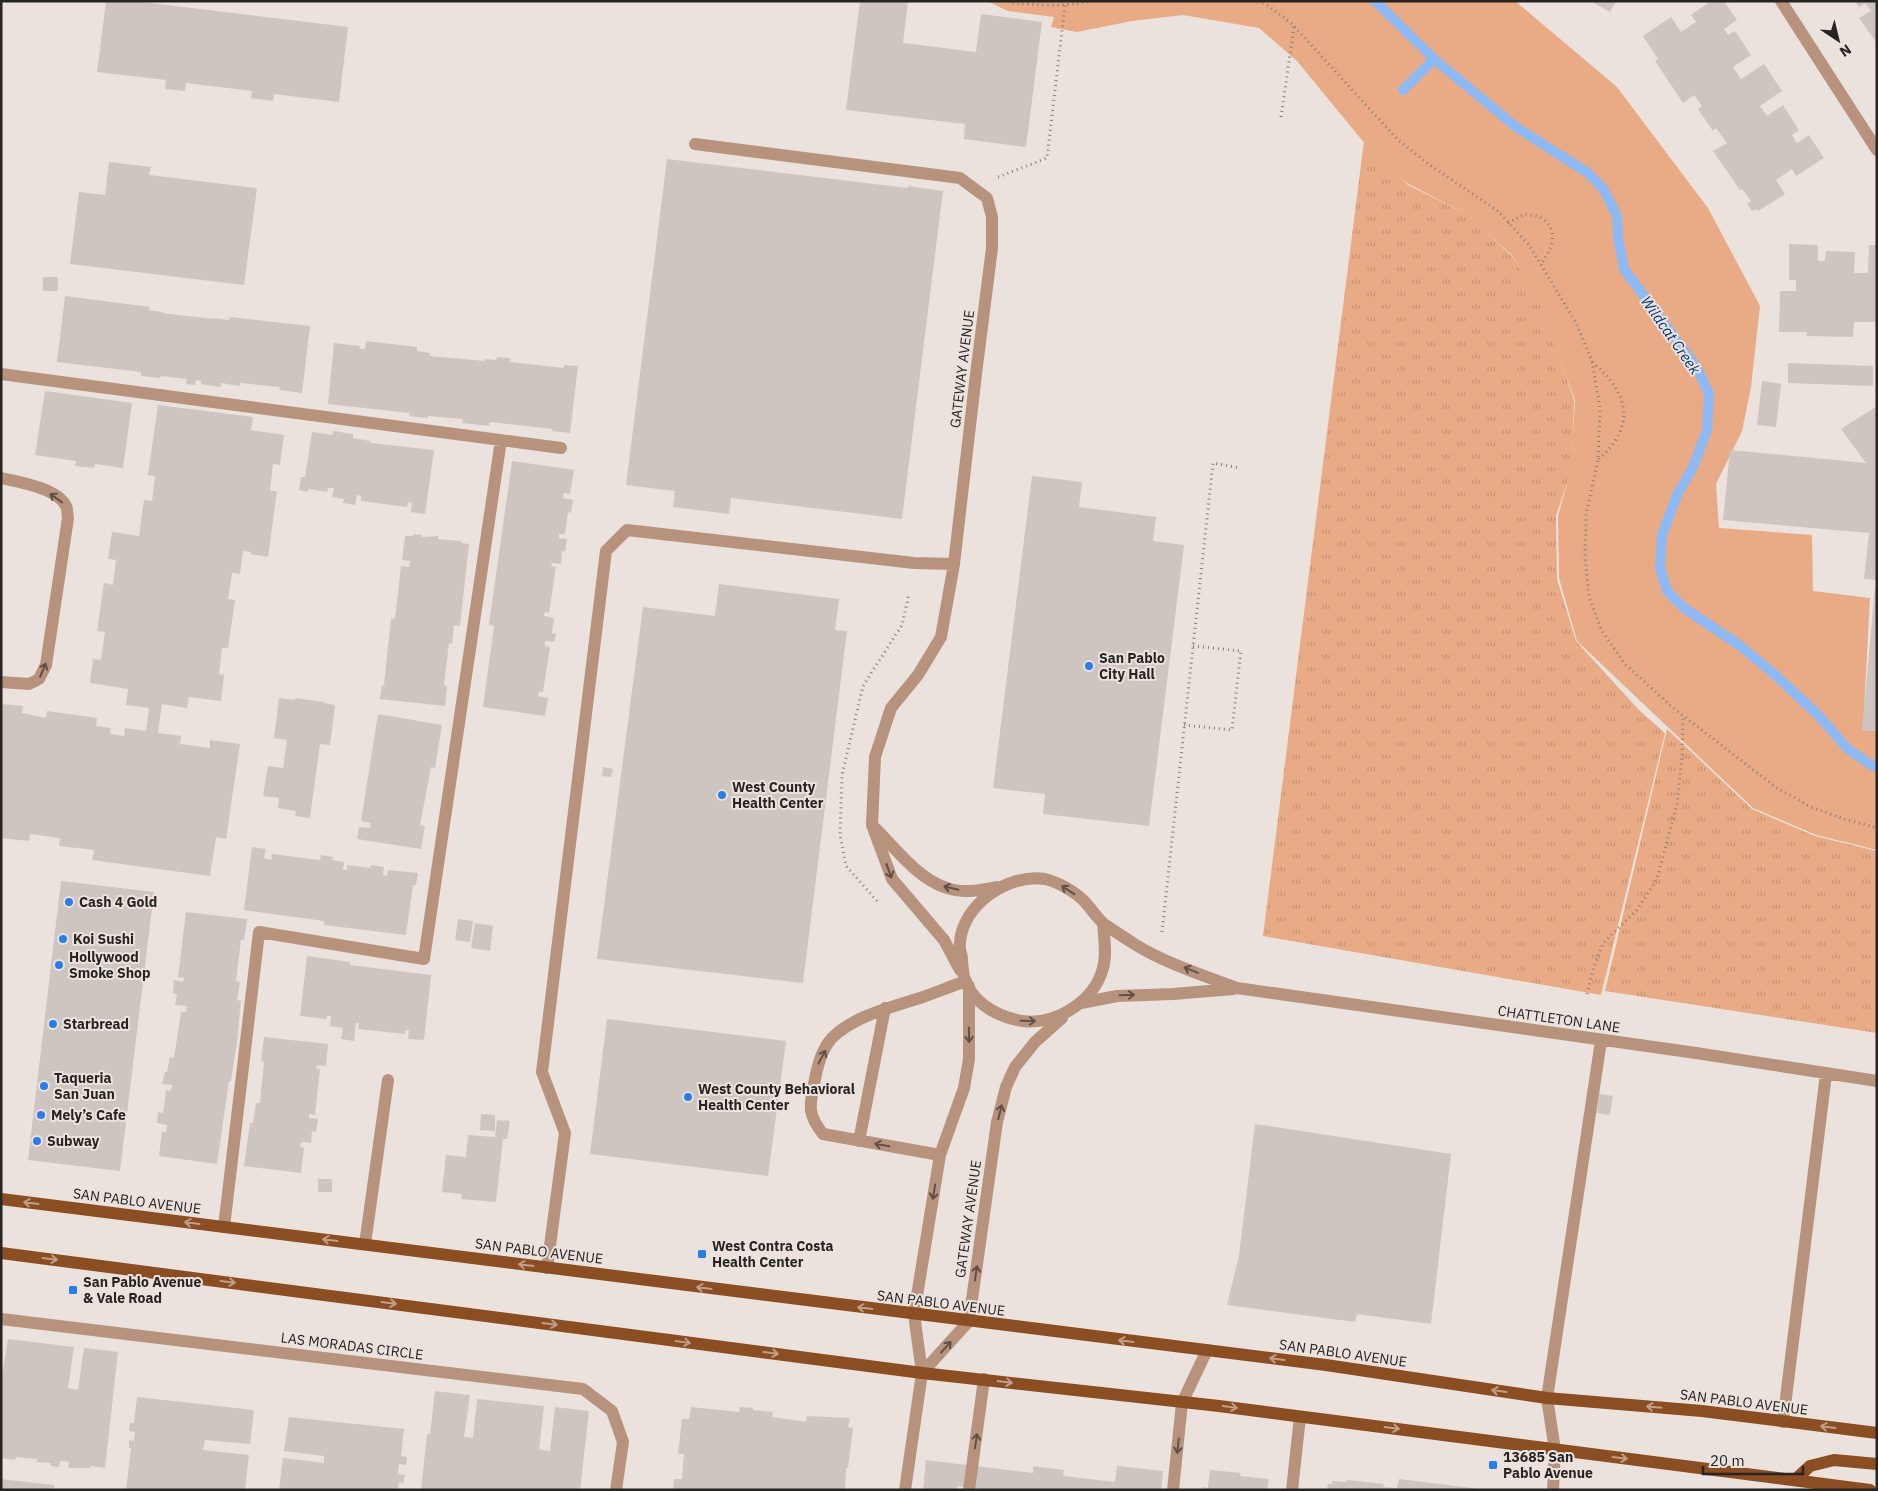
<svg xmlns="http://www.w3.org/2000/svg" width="1878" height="1491" font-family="'IBM Plex Sans',sans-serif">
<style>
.grass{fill:url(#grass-tufts)}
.park{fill:#e9ab86}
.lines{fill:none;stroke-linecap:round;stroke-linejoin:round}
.stream{stroke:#8fb9f3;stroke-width:10}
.building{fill:#cec5c0}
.path{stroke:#847e7b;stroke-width:3;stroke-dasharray:1 4;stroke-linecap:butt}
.minor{stroke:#b7937d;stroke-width:12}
.major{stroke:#8b4d22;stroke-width:12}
.oneway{stroke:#615046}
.oneway2{stroke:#c09f89}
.poi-dot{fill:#2a7de8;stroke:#ebe2dd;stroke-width:2}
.labels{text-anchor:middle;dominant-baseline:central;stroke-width:4;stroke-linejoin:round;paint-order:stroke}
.street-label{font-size:14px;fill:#272422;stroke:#ebe2dd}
.poi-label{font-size:14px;font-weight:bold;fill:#272422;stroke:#ebe2dd;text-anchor:start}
.water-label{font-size:15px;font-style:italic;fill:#013674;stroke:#ebe2dd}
</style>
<defs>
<pattern id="grass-tufts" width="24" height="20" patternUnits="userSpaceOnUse" patternTransform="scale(1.25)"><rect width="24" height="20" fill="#e9ab86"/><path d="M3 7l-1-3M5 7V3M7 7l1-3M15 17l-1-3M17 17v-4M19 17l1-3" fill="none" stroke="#c89373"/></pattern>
</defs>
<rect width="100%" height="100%" fill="#ebe2dd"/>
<!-- grass -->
<path class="grass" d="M1364,141L1408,185L1466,214L1513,257L1542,306L1574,400L1572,468L1556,516L1557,579L1576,641L1639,710L1665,733L1601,995L1263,936Z
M1667,729L1752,809L1815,836L1877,851V1033L1605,991Z"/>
<!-- park -->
<path class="park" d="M987,1H1515L1617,87L1708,208L1760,306L1751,387L1742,431L1716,484L1719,528L1812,535L1813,591L1870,598L1863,730L1877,731V850L1816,835L1753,808L1577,641L1559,578L1558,516L1571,469L1575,400L1540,306L1513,256L1464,213L1405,182L1361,139L1297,61L1259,28L1183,15L1132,21L1077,32L1051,27L1054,17L1008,11Z"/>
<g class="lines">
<!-- stream -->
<path class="stream" d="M1375,1L1434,59L1516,127L1588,173L1604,190L1617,216L1618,237L1624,269L1697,368L1709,394L1707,430L1693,467L1677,495L1662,535L1660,568L1667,591L1684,608L1739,645L1773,673L1817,714L1848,749L1871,765L1877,766
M1403,90L1434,59"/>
</g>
<!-- building -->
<path class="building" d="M106,1H134L348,27L339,102L274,94L273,101L251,98L252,91L186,83L185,91L165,89L166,80L97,72Z
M860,1H908L903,43L976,52L981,14L1042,22L1026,147L964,139L965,124L846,110Z
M1590,1H1616L1610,12Z
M1711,1H1724L1737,20L1724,29L1728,35L1735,31L1751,55L1733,67L1741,79L1764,64L1782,91L1760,106L1767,116L1783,105L1799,130L1792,135L1797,143L1809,135L1824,158L1796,176L1792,169L1776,180L1785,194L1758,211L1756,209L1752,211L1747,204L1751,201L1742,189L1740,190L1713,151L1727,143L1716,128L1713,131L1698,109L1702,106L1694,95L1683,103L1655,61L1658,59L1643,36L1671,17L1681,32L1696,22L1691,15Z
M1855,1H1877L1876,42L1859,18L1871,11L1865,3L1859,7Z
M667,159L908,188V186L943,191L902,519L731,498L729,514L673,507L675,491L626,485Z
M109,162L151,167L149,175L257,188L244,285L70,264L79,192L105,195Z
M1789,244L1818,245V261H1825L1826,251L1855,252L1854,273H1868L1869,245H1877V322H1854L1853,337L1806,336L1807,332H1779L1780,291H1796V280H1789Z
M43,277H58V291H43Z
M65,296L150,307L149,310L163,312L162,313L213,319V318L229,320L230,317L310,326L302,393L279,390L280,387L240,383V386L221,383V387L201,384V381L196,380L195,385L186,384L187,379L161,376L160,378L141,376V372L57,362Z
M366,341L417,347V351L430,353L429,356L485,361V359L496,360L497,357L510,358V362L564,368V365L578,366L570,433L552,431V429L490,422L489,426L462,423L463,419L428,416V418L409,416L410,413L328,404L334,343L360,346L359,349H365Z
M1788,363L1873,366V386L1788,383Z
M1762,381L1781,384L1776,427L1757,425Z
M45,391L132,403L123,468L95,464L94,468L75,466L76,461L35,455Z
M158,405L253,417L251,430L284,435L280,465L273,464L270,491H277L268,557L251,554V552L243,551L240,574L232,573L228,599L235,600L228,648H222L219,674L224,675L221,701L189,697L187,708L162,704L158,733L181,736L180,744L210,748V740L240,744L226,839L216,837L210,876L92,860L94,850L59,846L60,838L30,834L29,841L1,838V704L23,706L22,713L46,718L47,711L97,718L96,726L111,728L110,734L124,736L125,728L146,731L149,708L126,705L128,689L90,683L93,659L101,660L105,632L97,631L104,583L113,585L116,560L108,559L112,532L139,536L144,500L152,501L155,476L148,475Z
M1877,406V580L1864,579L1869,533L1723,520L1730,450L1866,463L1841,429Z
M333,431L353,434V438L370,441V443L434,450L425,514L411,512L412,503L408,502L407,507L361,501V496L357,495L355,505L343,503L344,499L332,497L334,488H328L327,492L308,489V492L299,490L301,477H305L312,432L333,435Z
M512,461L574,470L570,494L564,493L563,498L573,500L571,513L568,512L565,534H559V538L567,539L565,552L562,551L561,564L552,563L551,566L556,567L549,613L545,612L544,616L554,618L552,633L556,634L554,642L545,641V646L550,647L543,692H539L538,696L548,698L545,716L483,707L494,626L489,625Z
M1032,476L1082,482L1079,507L1156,517L1153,541L1184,545L1149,826L1043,814L1045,794L993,788Z
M413,534L422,535V537L438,536V539L461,541V543L469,544L460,626L454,625L452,644L449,643L444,685L447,686L445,706L380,699L382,685H384L391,618L395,619L401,566L409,567L410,561L402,560L405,536H413Z
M719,584L839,599L835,630L847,631L803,983L597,959L643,607L715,616Z
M1875,587L1877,588V731L1862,730Z
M279,698L295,700V698L324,702V703L335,705L330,745L320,744L310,818L295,816L296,811L278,808L279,798L263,796L268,766L283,768L287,740L274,738Z
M378,714L442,725L435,768L431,767L420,825L425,826L421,849L357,839L359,827L370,828L371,823L361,821Z
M603,767L613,769L611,777L602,776Z
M252,847L266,849L264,858L271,860L272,854L320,860L321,855L333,857L332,860L344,862L343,870H347V865L371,868V865L384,867L383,875L387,876L388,870L418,873L416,885H413L406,935L324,925V921L244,910Z
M61,881L154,892L120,1171L28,1160Z
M186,912L247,919L244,940H241L236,981L240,982L237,1000L241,1001L237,1042L231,1081H229L217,1164L159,1156L162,1132H166L167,1125L157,1123L158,1112L163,1113L166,1090L171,1091L172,1085L162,1084L165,1072H167L170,1057L174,1058L181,1012H186L187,1006L175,1005L177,994L173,993L174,980L183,982L184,978L178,977Z
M458,919L473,921L470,942L455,940Z
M475,923L493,926L490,951L471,948Z
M307,956L350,962V965L431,975L424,1040L408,1039L409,1030H405V1034L358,1029L359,1023H356L354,1041L341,1039L343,1028L330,1026L331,1016H327L326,1019L300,1016Z
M607,1019L786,1041L768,1176L590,1154Z
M264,1037L328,1044L326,1066L317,1065L316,1069H320L315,1115L309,1114V1118L318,1119L316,1132L312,1131L311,1143L301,1142L300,1147L304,1148L301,1173L244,1166L250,1123H253L256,1103H260L264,1062L261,1061Z
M1599,1094L1613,1096L1610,1115L1597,1113Z
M481,1114L495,1115V1131L480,1130Z
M497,1120L510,1121L507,1139H503L496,1202L461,1199L462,1194L442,1192L446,1155L466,1157L468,1135L495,1137Z
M1255,1124L1451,1154L1431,1324L1357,1314L1355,1322L1227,1305L1239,1256Z
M318,1179H332V1192H318Z
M8,1339L74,1347L68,1388L78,1390L84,1348L118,1352L105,1468L90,1466V1468H68L69,1462L60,1461L59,1467L51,1466V1463L37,1462V1459L16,1457L15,1460L1,1458V1381Z
M435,1391L470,1395L464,1437L473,1438L477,1399L544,1406L539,1449L543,1450L550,1451L555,1407L589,1411L580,1490H421L427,1434H430Z
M137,1397L254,1410L250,1444L205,1440L203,1450L249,1455L245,1490H126L131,1448H129V1440L134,1441L135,1432L129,1431L130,1423H134Z
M691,1407L739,1412L740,1407L753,1408V1410L773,1412L772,1417L806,1422L807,1416L850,1418L848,1427L853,1428L848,1468H846L845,1490H673L674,1479H682L684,1454H678L682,1419H689Z
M289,1417L404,1429L401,1456L407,1457L406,1465L399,1464L398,1474L405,1475L403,1483L399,1482L398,1490H279L283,1458L324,1463V1456L284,1451Z
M926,1460L1033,1473V1466L1064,1470L1063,1476L1115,1482L1117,1466L1163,1471L1161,1490H987L957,1486V1490H923Z
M1210,1470L1241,1473L1240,1476L1269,1479L1267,1490H1202V1487L1208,1488Z
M1,1479L54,1485V1490H1Z
M1399,1479L1480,1489V1490H1327L1328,1484H1332V1481L1346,1482L1347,1480L1384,1484L1383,1487L1397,1488Z"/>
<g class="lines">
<!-- path -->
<path class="path" d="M1008,1L1012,3C1039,5 1065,7 1091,1
M1258,1L1267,5L1292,24L1398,140L1427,163L1498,211L1529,245L1575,321L1592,361L1600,408L1598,460L1586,515L1585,556L1589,597L1602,631L1625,664L1672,707L1777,788L1811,807L1844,819L1877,828
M1281,117L1294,27
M998,177L1047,158L1065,5
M1508,223L1525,214C1529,215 1537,215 1541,218C1559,228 1553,250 1541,263
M1592,362C1629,393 1637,425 1598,460
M1184,725L1232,730L1241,651L1193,646
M877,901L846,866L840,835L842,775L863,686L902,625L909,594
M1162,932L1213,463L1240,468
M1587,994L1593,970L1603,943L1637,910L1657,879L1677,804L1682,757L1683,717"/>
<!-- minor -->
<path class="minor" d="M1781,1L1877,150
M695,144L960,178L987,198L992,217V248L976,374L954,564L941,637L918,675L891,708L875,757L872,825L892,879L944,940L960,970
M1,374L561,448
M1,478C19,482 57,488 66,506C68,509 67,515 68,518L46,665L39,679L29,684L1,682
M875,828C896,849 918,879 947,888C963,894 981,890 997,887
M1103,923C1104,937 1107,955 1103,968C1094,1003 1052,1028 1017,1020C994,1015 971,1001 964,977C963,971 962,964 962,958C961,953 959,948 960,943C962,905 1008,873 1045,879C1058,882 1074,891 1084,901C1091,908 1096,917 1104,924C1114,931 1125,938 1136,945C1165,963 1205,976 1237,988L1696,1053L1877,1081
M1081,1003L1117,996L1173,994L1233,989
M859,1141L885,1008
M940,1155L823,1134C808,1115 809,1107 814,1084C817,1068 821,1050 832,1038C853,1016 895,1006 923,997C937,992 952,986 966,981
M224,1227L259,932L424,959L501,440
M365,1244L388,1080
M547,1268L565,1133L542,1072L606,551L627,530L914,563L954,564
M1,1319L583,1389L612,1411L623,1442L616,1490
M922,1373L969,1321L997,1122L1006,1087L1015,1067L1035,1042L1062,1018
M1783,1422L1826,1074
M905,1490L922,1373L914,1314L940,1155L964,1088L969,1059V986
M969,1490L984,1379
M1173,1490L1182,1403L1207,1350
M1292,1490L1300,1417
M1553,1490L1555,1450L1547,1398L1601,1041"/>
<!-- major -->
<path class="major" d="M1,1199L1326,1365L1547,1398L1702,1411L1877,1433
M1,1253L922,1373L1219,1406L1870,1490
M1795,1480L1810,1466L1834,1460L1877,1464"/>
</g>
<!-- one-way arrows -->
<defs><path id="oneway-shaft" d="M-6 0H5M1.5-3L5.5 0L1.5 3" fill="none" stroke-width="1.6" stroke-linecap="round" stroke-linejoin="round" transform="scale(1.25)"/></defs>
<g class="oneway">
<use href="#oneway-shaft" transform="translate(56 498) rotate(-144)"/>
<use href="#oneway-shaft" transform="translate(43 670) rotate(-67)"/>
<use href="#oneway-shaft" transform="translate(889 871) rotate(70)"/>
<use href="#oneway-shaft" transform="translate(951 888) rotate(-167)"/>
<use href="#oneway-shaft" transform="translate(1068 890) rotate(-147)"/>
<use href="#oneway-shaft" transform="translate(1191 970) rotate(-158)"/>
<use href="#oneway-shaft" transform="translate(1127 995) rotate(-2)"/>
<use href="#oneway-shaft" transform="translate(1028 1021) rotate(1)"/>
<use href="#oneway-shaft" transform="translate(969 1035) rotate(89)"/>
<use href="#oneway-shaft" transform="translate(822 1057) rotate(-62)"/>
<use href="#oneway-shaft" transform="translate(1000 1112) rotate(-76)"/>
<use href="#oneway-shaft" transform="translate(882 1145) rotate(-170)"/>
<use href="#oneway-shaft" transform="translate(934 1192) rotate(99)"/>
<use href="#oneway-shaft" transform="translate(976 1273) rotate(-82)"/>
<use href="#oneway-shaft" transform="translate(946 1347) rotate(-48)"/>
<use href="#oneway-shaft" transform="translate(976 1441) rotate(-82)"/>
<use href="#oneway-shaft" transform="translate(1178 1446) rotate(96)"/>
</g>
<g class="oneway2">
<use href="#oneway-shaft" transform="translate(31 1203) rotate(-173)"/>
<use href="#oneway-shaft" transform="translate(192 1223) rotate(-173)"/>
<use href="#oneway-shaft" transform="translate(330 1240) rotate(-173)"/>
<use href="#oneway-shaft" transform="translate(50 1259) rotate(7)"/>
<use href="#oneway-shaft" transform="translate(526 1265) rotate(-173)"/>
<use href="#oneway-shaft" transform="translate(228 1282) rotate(7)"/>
<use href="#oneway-shaft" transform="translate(704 1288) rotate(-173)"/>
<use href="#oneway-shaft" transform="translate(389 1303) rotate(7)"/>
<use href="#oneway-shaft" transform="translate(865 1308) rotate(-173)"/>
<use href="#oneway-shaft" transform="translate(550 1324) rotate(7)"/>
<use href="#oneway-shaft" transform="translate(1126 1341) rotate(-173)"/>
<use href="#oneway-shaft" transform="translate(683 1342) rotate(8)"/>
<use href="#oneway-shaft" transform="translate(771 1353) rotate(7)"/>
<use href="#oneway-shaft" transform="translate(1277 1359) rotate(-173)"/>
<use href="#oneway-shaft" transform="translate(1005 1382) rotate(7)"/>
<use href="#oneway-shaft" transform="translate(1499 1391) rotate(-172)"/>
<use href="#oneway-shaft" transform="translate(1230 1407) rotate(8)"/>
<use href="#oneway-shaft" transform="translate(1654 1407) rotate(-175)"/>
<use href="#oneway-shaft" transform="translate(1828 1427) rotate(-173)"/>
<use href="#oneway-shaft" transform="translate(1392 1428) rotate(7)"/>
<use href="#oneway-shaft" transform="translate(1620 1458) rotate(7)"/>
</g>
<!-- markers -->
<g class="poi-dot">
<circle cx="1089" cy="666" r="5"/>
<circle cx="722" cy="795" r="5"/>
<circle cx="69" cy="902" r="5"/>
<circle cx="63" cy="939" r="5"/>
<circle cx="59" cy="965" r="5"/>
<circle cx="53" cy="1024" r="5"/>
<circle cx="44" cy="1086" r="5"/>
<circle cx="688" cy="1097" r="5"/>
<circle cx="41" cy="1115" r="5"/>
<circle cx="37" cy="1141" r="5"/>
<rect x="697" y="1249" width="10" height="10" rx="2.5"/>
<rect x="68" y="1285" width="10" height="10" rx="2.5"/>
<rect x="1488" y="1460" width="10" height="10" rx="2.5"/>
</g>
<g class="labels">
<!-- street labels -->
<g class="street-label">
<text transform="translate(962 369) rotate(-83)">GATEWAY AVENUE</text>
<text transform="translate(1559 1019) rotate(8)">CHATTLETON LANE</text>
<text transform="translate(137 1201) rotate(7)">SAN PABLO AVENUE</text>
<text transform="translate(968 1219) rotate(-82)">GATEWAY AVENUE</text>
<text transform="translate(539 1251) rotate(7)">SAN PABLO AVENUE</text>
<text transform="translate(941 1303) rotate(7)">SAN PABLO AVENUE</text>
<text transform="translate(352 1346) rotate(7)">LAS MORADAS CIRCLE</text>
<text transform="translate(1343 1353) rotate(8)">SAN PABLO AVENUE</text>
<text transform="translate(1744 1402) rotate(7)">SAN PABLO AVENUE</text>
</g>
<!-- poi labels -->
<g class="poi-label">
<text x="1099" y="658">San Pablo<tspan x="1099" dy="16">City Hall</tspan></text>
<text x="732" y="787">West County<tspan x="732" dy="16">Health Center</tspan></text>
<text x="79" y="902">Cash 4 Gold</text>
<text x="73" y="939">Koi Sushi</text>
<text x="69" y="957">Hollywood<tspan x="69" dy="16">Smoke Shop</tspan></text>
<text x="63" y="1024">Starbread</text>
<text x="54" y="1078">Taqueria<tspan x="54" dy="16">San Juan</tspan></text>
<text x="698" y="1089">West County Behavioral<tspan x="698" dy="16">Health Center</tspan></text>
<text x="51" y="1115">Mely’s Cafe</text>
<text x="47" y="1141">Subway</text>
<text x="712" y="1246">West Contra Costa<tspan x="712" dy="16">Health Center</tspan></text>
<text x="83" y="1282">San Pablo Avenue<tspan x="83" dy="16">&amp; Vale Road</tspan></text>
<text x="1503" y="1457">13685 San<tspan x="1503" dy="16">Pablo Avenue</tspan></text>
</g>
<!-- water labels -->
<g class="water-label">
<text transform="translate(1671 335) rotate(55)">Wildcat Creek</text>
</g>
</g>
<!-- border -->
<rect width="1878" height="1491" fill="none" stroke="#272422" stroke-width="5"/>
<!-- north arrow -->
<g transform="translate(1838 40) rotate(145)" stroke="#ebe2dd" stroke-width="4" paint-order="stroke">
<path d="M0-4L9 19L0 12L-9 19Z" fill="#272422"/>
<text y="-8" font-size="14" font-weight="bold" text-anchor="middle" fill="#272422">N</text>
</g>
<!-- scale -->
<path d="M1703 1466v8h100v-8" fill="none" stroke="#272422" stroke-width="2.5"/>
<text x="1710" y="1466" font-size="15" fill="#272422" stroke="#ebe2dd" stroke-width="4" paint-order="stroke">20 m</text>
</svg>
